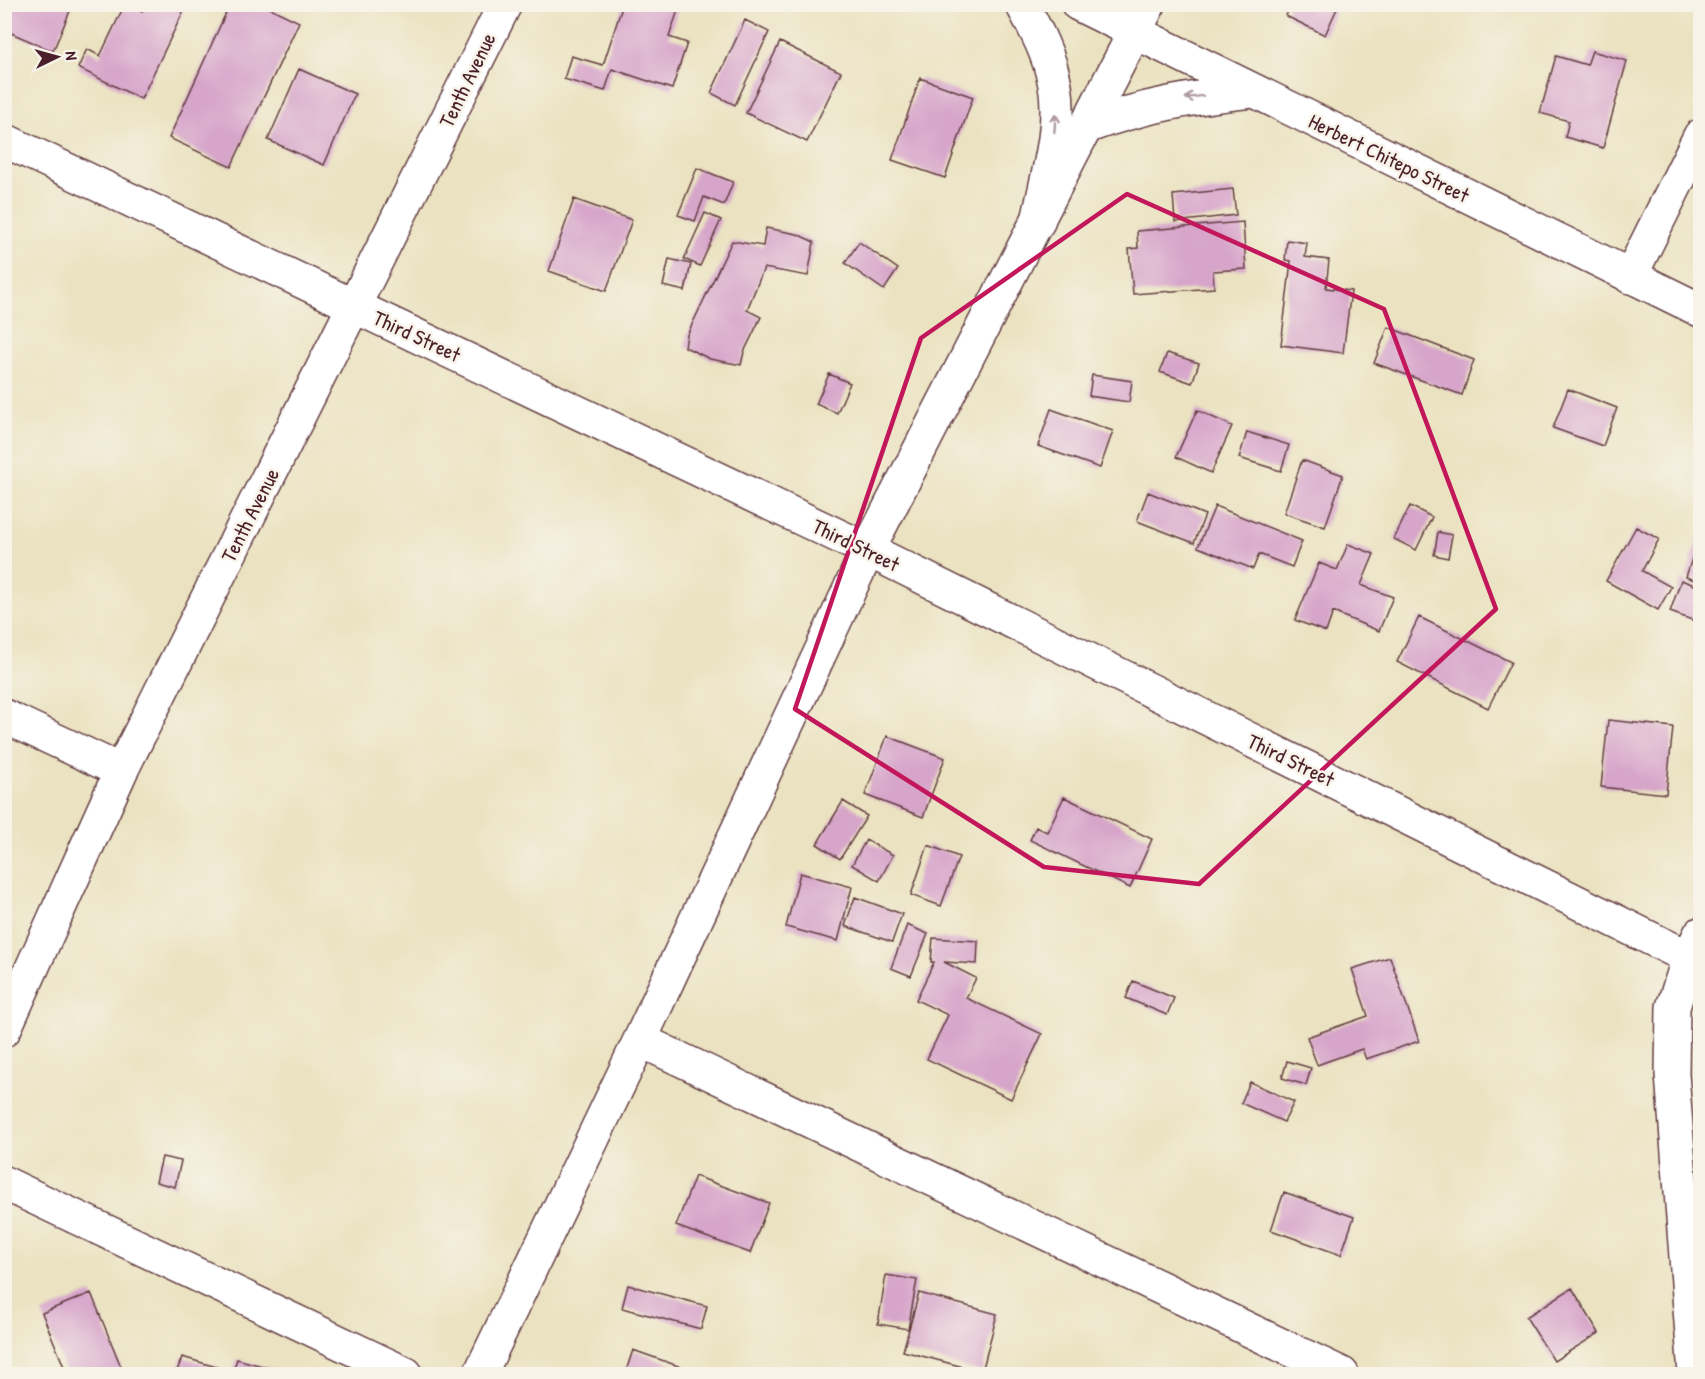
<svg xmlns="http://www.w3.org/2000/svg" width="1705" height="1379" font-family="'Patrick Hand',sans-serif">
<style>
.building{fill:#d7a5ca}
.lines{fill:none;stroke-linecap:round;stroke-linejoin:round}
.minor-casing{stroke:#623c41;stroke-width:36}
.major-casing{stroke:#623c41;stroke-width:36}
.minor{stroke:#fff;stroke-width:33}
.major{stroke:#fff;stroke-width:33}
.oneway{stroke:#ae9aa0}
.marked{fill:none;stroke:#c2185b;stroke-width:4.5;stroke-linejoin:round}
.labels{text-anchor:middle;dominant-baseline:central;stroke-width:5;stroke-linejoin:round;paint-order:stroke}
.street-label{font-size:21px;fill:#4a1f2b;stroke:#f7f3e8}
</style>
<rect width="100%" height="100%" fill="#f7f3e8"/>
<filter id="ink" filterUnits="userSpaceOnUse"><feTurbulence type="fractalNoise" baseFrequency=".0167" numOctaves="2"/><feDisplacementMap in="SourceGraphic" scale="12" xChannelSelector="R" yChannelSelector="G"/><feConvolveMatrix kernelMatrix="1 2 1 2 8 2 1 2 1" color-interpolation-filters="sRGB"/></filter>
<filter id="wash" filterUnits="userSpaceOnUse"><feTurbulence type="fractalNoise" baseFrequency=".008" numOctaves="4" result="noise"/><feDisplacementMap in="SourceGraphic" scale="24" xChannelSelector="R" yChannelSelector="G"/><feGaussianBlur stdDeviation="1.35" result="paint"/><feColorMatrix in="noise" values="0 0 0 0 0 0 0 0 0 0 0 0 0 0 0 0 0 1.4 0 .05"/><feComposite in="paint" operator="in"/></filter>
<g filter="url(#wash)">
<rect width="100%" height="100%" fill="#eae2c0"/>
<g id="blocks">
<!-- building -->
<path class="building" d="M4,4H73L53,51L4,30Z
M125,4L142,11L145,4H187L141,99L78,68L87,49L100,56Z
M230,4H262L299,22L231,167L169,138Z
M623,4H680L669,37L687,43L672,89L612,69L605,91L564,79L571,56L603,65Z
M1283,4H1339L1325,35L1286,16L1289,8Z
M745,20L769,32L735,105L711,93Z
M780,42L841,72L807,142L746,113Z
M1592,51L1627,61L1603,148L1565,137L1569,121L1540,113L1556,56L1587,65Z
M299,69L355,94L324,165L268,140Z
M920,78L973,97L945,178L892,160Z
M697,168L733,182L724,205L704,197L695,221L678,215Z
M1233,189L1236,215L1175,222L1173,195Z
M574,199L632,220L606,291L549,271Z
M705,213L721,220L700,266L684,259Z
M1243,222L1246,269L1213,271L1214,288L1133,294L1129,249L1138,248L1137,231Z
M766,228L797,234L814,242L808,276L764,268L747,310L761,317L744,352L741,365L710,359L685,347L687,335L732,241L763,246Z
M1287,240L1307,243L1305,257L1329,260L1326,288L1351,291L1343,353L1281,345L1291,261L1285,260Z
M859,242L898,269L884,290L845,263Z
M669,259L691,264L685,291L663,286Z
M1388,327L1474,360L1462,395L1374,363Z
M1167,353L1199,363L1192,383L1160,372Z
M829,374L850,383L837,413L816,404Z
M1092,375L1132,381L1129,402L1089,396Z
M1568,389L1617,408L1603,446L1553,428Z
M1051,409L1113,431L1100,468L1038,446Z
M1197,410L1232,426L1211,473L1176,457Z
M1247,432L1289,445L1281,471L1239,458Z
M1302,460L1343,475L1325,527L1284,513Z
M1148,492L1205,515L1194,543L1137,521Z
M1215,506L1302,541L1292,567L1259,554L1253,569L1198,547Z
M1410,506L1432,517L1416,550L1394,539Z
M1636,527L1659,539L1642,571L1671,587L1658,610L1606,581Z
M1438,532L1452,535L1448,558L1434,555Z
M1700,533V582L1686,577Z
M1348,544L1374,554L1361,585L1393,597L1379,631L1333,612L1326,632L1295,620L1319,563L1337,570Z
M1681,580L1700,587V604L1695,621L1670,612Z
M1419,617L1511,662L1488,708L1397,662Z
M1608,720L1673,727L1666,794L1601,787Z
M887,736L945,758L923,817L865,795Z
M1064,797L1152,839L1130,888L1030,840L1036,827L1047,832Z
M843,801L867,816L840,859L817,844Z
M866,840L893,855L879,881L852,865Z
M928,845L959,857L941,906L911,895Z
M800,873L852,887L838,941L786,927Z
M855,897L902,914L892,942L845,926Z
M907,925L928,934L911,976L891,968Z
M933,938L978,941L977,964L944,962L976,978L966,998L1042,1034L1011,1099L927,1059L948,1015L916,1000L934,962H931Z
M1390,957L1419,1041L1366,1059L1362,1049L1317,1065L1307,1037L1368,1016L1352,969Z
M1133,981L1174,998L1167,1015L1126,998Z
M1287,1061L1311,1068L1306,1085L1282,1078Z
M1250,1082L1294,1102L1284,1122L1241,1103Z
M162,1157L181,1161L175,1187L156,1182Z
M695,1176L769,1203L750,1253L676,1226Z
M1284,1192L1354,1217L1341,1255L1271,1230Z
M886,1275L917,1280L908,1329L878,1324Z
M628,1285L707,1306L701,1329L622,1308Z
M1572,1288L1599,1333L1554,1361L1526,1317Z
M91,1293L124,1374H67L42,1313Z
M919,1293L997,1314L982,1372L903,1351Z
M633,1350L681,1367L679,1374H625Z
M182,1357L220,1368L218,1374H176Z
M237,1359L284,1372L283,1374H232Z"/>
</g>
</g>
<g filter="url(#ink)">
<use href="#blocks" fill-opacity="0" stroke="#623c41" stroke-width="1.5"/>
<g class="lines">
<defs>
<path id="minor" d="M4,140L868,550L1700,963
M1630,277L1700,136
M4,716L121,771
M4,1030L121,771L505,4
M640,1040L1342,1374
M4,1183L406,1374
M480,1374L640,1040L868,550L1149,4
M1695,1374L1672,1074L1673,1007L1689,957L1700,934"/>
<path id="major" d="M1022,4C1036,30 1050,56 1055,85C1063,129 1046,179 1038,222
M1078,4L1700,310
M1088,126C1142,106 1195,97 1252,91"/>
</defs>
<!-- minor casing -->
<use href="#minor" class="minor-casing"/>
<!-- major casing -->
<use href="#major" class="major-casing"/>
<!-- minor -->
<use href="#minor" class="minor"/>
<!-- major -->
<use href="#major" class="major"/>
</g>
<!-- one-way arrows -->
<defs><path id="oneway-shaft" d="M-6 0H5M1.5-3L5.5 0L1.5 3" fill="none" stroke-width="1.6" stroke-linecap="round" stroke-linejoin="round" transform="scale(1.5)"/></defs>
<g class="oneway">
<use href="#oneway-shaft" transform="translate(1194 97) rotate(173)"/>
<use href="#oneway-shaft" transform="translate(1055 123) rotate(-86)"/>
</g>
</g>
<!-- marked area -->
<path class="marked" d="M1127,194L1384,309L1496,609L1199,884L1044,867L795,709L921,338Z"/>
<g class="labels">
<!-- street labels -->
<g class="street-label">
<text transform="translate(467 80) rotate(-64)">Tenth Avenue</text>
<text transform="translate(1389 158) rotate(26)">Herbert Chitepo Street</text>
<text transform="translate(417 336) rotate(25)">Third Street</text>
<text transform="translate(250 515) rotate(-63)">Tenth Avenue</text>
<text transform="translate(856 545) rotate(26)">Third Street</text>
<text transform="translate(1291 760) rotate(26)">Third Street</text>
</g>
</g>
<!-- margin -->
<rect width="1705" height="1379" fill="none" stroke="#f7f3e8" stroke-width="24"/>
<!-- north arrow -->
<g transform="translate(57 57) rotate(85)" stroke="#f7f3e8" stroke-width="4.5" paint-order="stroke">
<path d="M0-4.5L10 22L0 15L-10 22Z" fill="#4a1f2b"/>
<text y="-9" font-size="16" font-weight="bold" text-anchor="middle" fill="#4a1f2b">N</text>
</g>
</svg>
